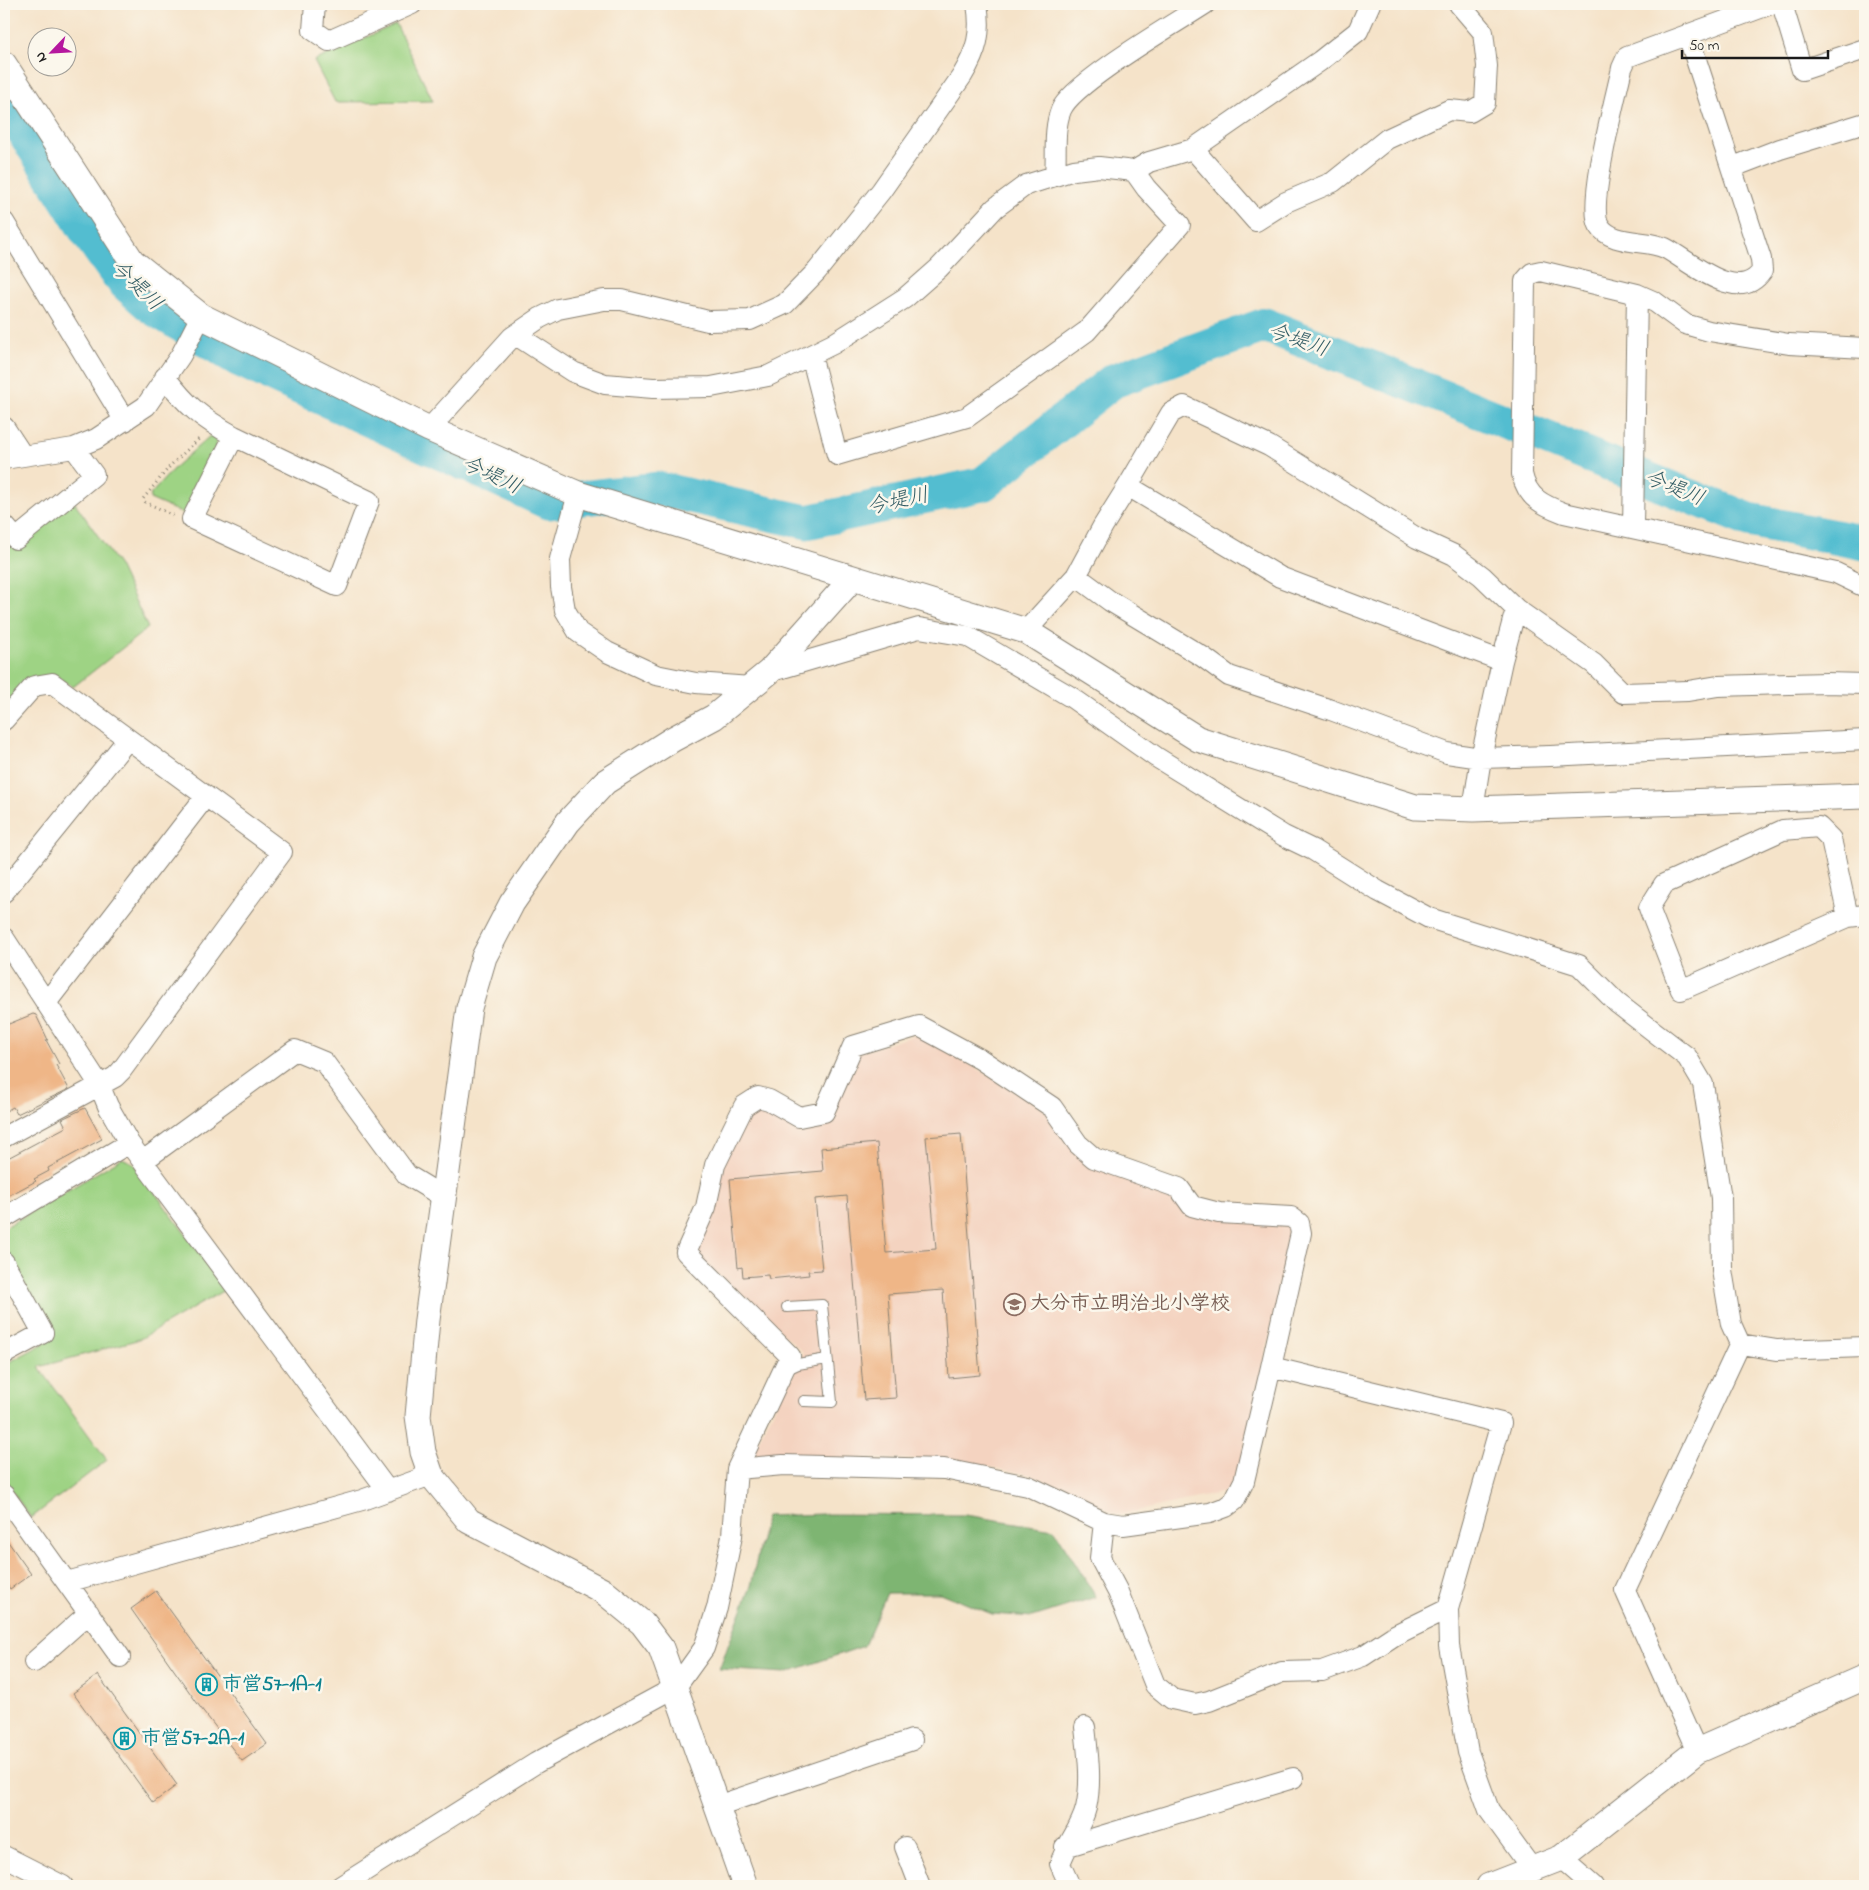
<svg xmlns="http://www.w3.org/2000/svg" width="1869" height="1890" font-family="'Indie Flower','Klee One',sans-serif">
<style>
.built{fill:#f4d3c0}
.green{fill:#9ed384;stroke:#5d7850}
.forest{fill:#7eb572;stroke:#4d6847}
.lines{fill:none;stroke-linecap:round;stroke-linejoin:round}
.river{stroke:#53bdd0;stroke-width:35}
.building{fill:#efb687}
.service-casing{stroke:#888072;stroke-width:12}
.minor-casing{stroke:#888072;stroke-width:22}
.tertiary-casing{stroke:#888072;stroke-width:27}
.path{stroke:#888072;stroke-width:3;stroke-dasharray:1 4;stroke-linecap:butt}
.service{stroke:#fff;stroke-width:10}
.minor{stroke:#fff;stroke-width:20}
.tertiary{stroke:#fff;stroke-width:25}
.labels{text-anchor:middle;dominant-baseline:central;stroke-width:5;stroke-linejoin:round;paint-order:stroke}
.education-label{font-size:20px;font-weight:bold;fill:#785e54;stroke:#fbf7ec;text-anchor:start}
.culture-label{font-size:20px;font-weight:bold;fill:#0d838f;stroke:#fbf7ec;text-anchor:start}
.water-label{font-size:21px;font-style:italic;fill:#325c64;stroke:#fbf7ec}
</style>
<rect width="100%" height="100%" fill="#fbf7ec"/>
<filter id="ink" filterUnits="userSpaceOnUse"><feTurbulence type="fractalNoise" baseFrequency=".02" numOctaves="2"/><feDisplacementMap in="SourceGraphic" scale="10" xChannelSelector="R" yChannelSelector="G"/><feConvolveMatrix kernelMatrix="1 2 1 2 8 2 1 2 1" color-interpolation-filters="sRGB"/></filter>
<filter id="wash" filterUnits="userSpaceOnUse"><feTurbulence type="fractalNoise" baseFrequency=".0096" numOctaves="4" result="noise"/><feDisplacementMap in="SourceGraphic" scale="20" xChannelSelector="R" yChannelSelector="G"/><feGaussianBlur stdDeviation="1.12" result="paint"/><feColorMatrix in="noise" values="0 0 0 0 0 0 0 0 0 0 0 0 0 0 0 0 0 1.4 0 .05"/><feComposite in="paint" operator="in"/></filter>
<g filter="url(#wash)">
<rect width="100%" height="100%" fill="#f5e3c9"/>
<!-- built -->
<path class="built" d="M919,1034L1048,1111L1057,1127L1177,1196L1294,1226L1237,1482L1225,1492L1119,1515L1031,1475L953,1460L760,1457L753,1452L784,1389L789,1385L803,1352L698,1256L694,1244L721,1168L751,1108L765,1105L829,1116L856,1054Z"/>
<!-- green -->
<path class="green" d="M396,24L433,101L335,102L314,61Z
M211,435L217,439L216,449L184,514L150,499L151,494L174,468Z
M75,503L119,566L148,628L73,687L54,674L4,706V536Z
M122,1158L133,1163L226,1289L140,1339L39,1367L107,1460L31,1518L4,1480V1365L54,1338L4,1246V1228Z"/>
<!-- forest -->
<path class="forest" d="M823,1514L965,1515L1054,1529L1096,1597L1033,1617L992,1614L940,1593H887L864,1646L785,1673L719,1669L751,1586L766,1516Z"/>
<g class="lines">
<!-- river -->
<path class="river" d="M4,100L87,232L114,270L126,284L153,308L238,359L548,502L659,489L807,522L983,484L1113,381L1265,325L1749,520L1865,543"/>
</g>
<g id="blocks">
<!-- building -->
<path class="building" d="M33,1014L36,1015L48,1040H46L59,1064L56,1065L69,1089L17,1114L13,1107L4,1112V1026Z
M85,1108L102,1139L48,1168L49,1171L34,1179L36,1181L4,1198V1160L66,1127L62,1119Z
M961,1134L980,1375L949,1378L943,1290L888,1294L896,1398L864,1400L847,1196L815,1199L822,1270L808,1271L809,1275L769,1279L768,1275L743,1277L742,1267L738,1268L730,1179L823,1171L821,1148L877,1143L886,1253L936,1249L926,1137Z
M4,1536L31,1574L10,1589L4,1580Z
M156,1591L267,1744L242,1761L200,1707L131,1609Z
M98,1675L177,1785L153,1803L73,1693Z"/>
</g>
</g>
<g filter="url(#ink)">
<use href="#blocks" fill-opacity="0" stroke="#888072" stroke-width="1"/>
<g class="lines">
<defs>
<path id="service" d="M787,1307L822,1305L832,1402L804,1401
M785,1370L798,1364L827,1359"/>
<path id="minor" d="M315,4L313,30L329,41L412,4
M1782,4L1802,70L1865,49
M1688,35L1761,259L1762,271C1738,306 1690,261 1665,248C1646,239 1611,246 1599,225C1587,204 1616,96 1622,68L1627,57L1771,4
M1193,149L1256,221L1286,202L1333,182L1387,139L1449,110L1470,112L1485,103L1487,66L1483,32L1459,4
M1733,167L1780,149L1865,123
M1055,175C1057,153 1053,130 1061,110C1072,83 1176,23 1205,4
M4,222L125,421
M516,335L573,372L605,384L653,388L711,387L768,376L833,344L905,298L939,268L995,208L1026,185L1074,170L1099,167L1134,171L1149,162L1193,149L1320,61L1358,31L1370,4
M1865,348L1789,344L1709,331L1685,324L1655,302L1637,294L1541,271L1532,273L1525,281L1522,474C1527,498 1543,505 1564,513L1836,573L1865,587
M811,355L837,455L967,417L1087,331L1180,225L1146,188L1134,171
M165,377C188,407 200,417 234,436L192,519L337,586L369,501L234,436
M4,427L23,456
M429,429L512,337L540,318L558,309L604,300H622L708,321L750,320L785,304L817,271L881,191L962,76C977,51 982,33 977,4
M4,459L74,448L96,439L146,406L181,355L201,316
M1128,486L1171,413L1184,406L1269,446L1417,538L1454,555L1482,576L1516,609L1502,661
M578,494L560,559L561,587L565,610L578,632L607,652L656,675L696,683L751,687
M4,525L16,539L94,475L74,448
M1633,527L1637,294
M1076,576L1110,601L1203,657L1229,676L1331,710L1447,753L1481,758L1550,756L1865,740
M1516,609L1594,664L1623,693L1688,691L1718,686L1826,683L1865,684
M1026,631L1076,576L1103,526L1128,486L1280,577L1502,661L1481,758L1473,809
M769,672L919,628L967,636L1071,697L1156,757L1284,836L1313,850L1378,891L1429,918L1579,965L1617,1003L1687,1057L1703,1084L1721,1198L1722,1270L1731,1324L1740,1344
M4,720L34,686L52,683L282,852L121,1071L115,1077L4,1137
M4,892L128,739
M1848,917L1831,839L1819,827L1783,830L1664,884L1649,908L1681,990L1848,917L1865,915
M4,938L99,1084L108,1106L129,1143L388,1491
M46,1003L206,796
M143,1161L295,1050L324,1062L407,1175L445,1198
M4,1218L129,1143
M4,1262L43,1333L4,1354
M1740,1344L1777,1350L1865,1347
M737,1469L783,1465L944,1469L1028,1486L1104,1522L1123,1525L1210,1513L1226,1507L1234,1501L1244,1481L1271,1367L1501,1423L1448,1609L1449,1646L1468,1752L1489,1810L1532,1869
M4,1495L120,1657
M1104,1522L1100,1558L1118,1592L1155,1685L1172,1699L1195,1704L1209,1701L1282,1672L1322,1671L1363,1656L1395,1635L1448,1609
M67,1582L362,1500L431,1475
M34,1662L89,1613
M1697,1751L1625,1590L1740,1344
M717,1806L912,1740
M905,1847L920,1886
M1065,1847L1293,1778
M4,1856L63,1886
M1561,1858L1593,1886
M341,1886L536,1763L676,1687L704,1648L717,1608L732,1536L737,1469L790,1356L686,1252L706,1207L715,1165L744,1106L758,1097L769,1100L799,1117L824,1112L853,1046L919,1026L980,1059L1052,1107L1078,1144L1094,1158L1179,1188L1192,1206L1219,1213L1291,1217L1299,1223L1301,1233L1271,1367
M1070,1886L1060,1864C1066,1844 1081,1829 1086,1808C1092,1782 1088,1754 1085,1727"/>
<path id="tertiary" d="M4,64L132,261L201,316L429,429L578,494L1026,631L1198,739L1415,807L1473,809L1865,796
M745,1886L661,1648L642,1623L603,1591L469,1521L431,1475L423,1452L418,1416L427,1320L469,1008L484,957L512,903L568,822L605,782L673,739L714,717L769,672L852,579
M1489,1886L1561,1858L1697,1751L1865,1677"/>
</defs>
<!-- service casing -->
<use href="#service" class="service-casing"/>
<!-- minor casing -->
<use href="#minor" class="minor-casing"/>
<!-- tertiary casing -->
<use href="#tertiary" class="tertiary-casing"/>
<!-- path -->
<path class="path" d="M173,515L145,502L143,499L171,465L200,438"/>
<!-- service -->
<use href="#service" class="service"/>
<!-- minor -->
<use href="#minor" class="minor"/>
<!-- tertiary -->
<use href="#tertiary" class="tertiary"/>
</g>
</g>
<!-- icons -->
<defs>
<symbol id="school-ring" viewBox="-11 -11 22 22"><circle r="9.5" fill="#fbf7ec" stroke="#8d6e63" stroke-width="1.5"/><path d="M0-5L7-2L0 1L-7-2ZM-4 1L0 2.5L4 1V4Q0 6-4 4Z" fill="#8d6e63"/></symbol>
<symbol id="building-ring" viewBox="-11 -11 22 22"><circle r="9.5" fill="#fbf7ec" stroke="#0f9aa8" stroke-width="1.5"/><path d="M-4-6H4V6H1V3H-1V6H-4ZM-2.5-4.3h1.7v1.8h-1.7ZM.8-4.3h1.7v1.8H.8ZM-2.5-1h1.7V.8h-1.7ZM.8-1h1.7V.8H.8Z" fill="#0f9aa8"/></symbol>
</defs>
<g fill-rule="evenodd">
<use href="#school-ring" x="1002" y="1292" width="25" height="25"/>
<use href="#building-ring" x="194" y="1672" width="25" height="25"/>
<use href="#building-ring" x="112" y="1726" width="25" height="25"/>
</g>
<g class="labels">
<!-- education labels -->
<g class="education-label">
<text x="1030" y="1304">大分市立明治北小学校</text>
</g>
<!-- culture labels -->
<g class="culture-label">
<text x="222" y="1685">市営57-1A-1</text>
<text x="141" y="1739">市営57-2A-1</text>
</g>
<!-- water labels -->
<g class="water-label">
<text transform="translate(136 286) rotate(44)">今堤川</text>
<text transform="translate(1298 341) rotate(19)">今堤川</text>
<text transform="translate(491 476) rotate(25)">今堤川</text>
<text transform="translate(1674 489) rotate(22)">今堤川</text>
<text transform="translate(898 502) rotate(-12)">今堤川</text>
</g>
</g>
<!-- margin -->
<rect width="1869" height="1890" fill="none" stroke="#fbf7ec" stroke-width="20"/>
<!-- north arrow -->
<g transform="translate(52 52) rotate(245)"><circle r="24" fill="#fbf7ec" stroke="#a29f99"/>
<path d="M0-4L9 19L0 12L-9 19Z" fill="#b5179e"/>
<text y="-8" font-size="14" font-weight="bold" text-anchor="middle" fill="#1c1c1c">N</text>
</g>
<!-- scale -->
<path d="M1682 50v8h146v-8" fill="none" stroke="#1c1c1c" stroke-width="2.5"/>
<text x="1689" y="50" font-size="15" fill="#1c1c1c" stroke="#fbf7ec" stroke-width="4" paint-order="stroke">50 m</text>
</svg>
